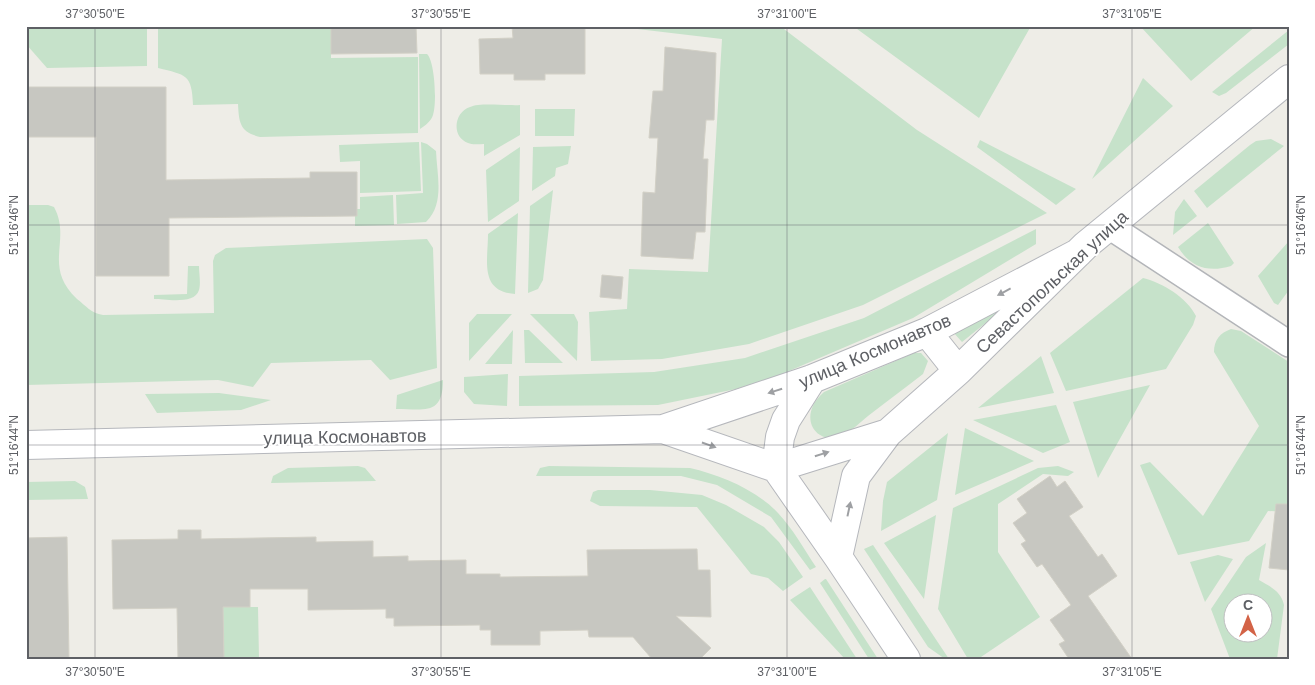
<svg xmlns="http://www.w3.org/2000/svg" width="1315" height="685" font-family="Arial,sans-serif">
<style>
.green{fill:#c6e2ca;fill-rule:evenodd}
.building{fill:#c7c7c1;stroke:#d2d0c6}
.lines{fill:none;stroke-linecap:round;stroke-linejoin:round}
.tertiary-casing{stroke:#b3b5b9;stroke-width:28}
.secondary-casing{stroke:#b5b7bc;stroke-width:30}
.tertiary{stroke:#fff;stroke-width:25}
.secondary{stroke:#fff;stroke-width:28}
.oneway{fill:#9ea0a3}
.ticks{fill:none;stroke:#5e6065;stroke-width:1;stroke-opacity:0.45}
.labels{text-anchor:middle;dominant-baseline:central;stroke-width:4;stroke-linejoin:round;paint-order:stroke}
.street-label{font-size:18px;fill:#5e6065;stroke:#fff}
.neatline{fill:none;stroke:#5e6065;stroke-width:2}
.ticks-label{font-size:12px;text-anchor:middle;fill:#5e6065}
</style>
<rect width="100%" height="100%" fill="#eeede7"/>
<!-- green -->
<path class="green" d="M26,26H147V66L47,68L26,44Z
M158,26H331V58L418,57V133L260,137C240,132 239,123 238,104L193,105C192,74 186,75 158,68Z
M612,26H780L917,130L1047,213L863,305L749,344L662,359L591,361L589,312L627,309L629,269L708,272L722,39Z
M853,26H1031L979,118Z
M1140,26H1256L1191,81Z
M1289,30V44L1226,93L1219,96L1212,92Z
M419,54H427C435,61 437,104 433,115C431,121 426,125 420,129Z
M1143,78L1173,106L1092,179Z
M520,105V135L484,156V144C479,144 472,145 468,143C451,137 454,112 470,107C480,102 508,106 520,105Z
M535,109H575L574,136H535Z
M1271,139L1284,146L1207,208L1194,191L1250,145L1256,141Z
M980,140L1076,189L1056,205L977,147Z
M419,142L421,191L360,193V161L340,162L339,145Z
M421,142L427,144L436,151C437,175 445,204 426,222L397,224L396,195L423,193Z
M571,146L568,164L556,168L555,176L532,191L533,147Z
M520,147L519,201L488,222L486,170Z
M553,190L543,280L538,289L528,293L530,206Z
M393,195L394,225L355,226V209H360V197Z
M1184,199L1197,216L1173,235L1175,212Z
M26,205H48L54,207C72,240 42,266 77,299C86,306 91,313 103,315L214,313L213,261L215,255L226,248L427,239L433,248L437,368L390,380L371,360L271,363L253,387L218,380L26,385Z
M518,213L515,294C479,291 488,261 488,234Z
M1208,223L1234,263L1231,266C1208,273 1190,267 1178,247Z
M1036,229V244L913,318L782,374L736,389L658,405L519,406V376L654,372L745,358L864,318Z
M1289,241V290L1278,305L1274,303L1258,276Z
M188,266H199C199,273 201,283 199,290C195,305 165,299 154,299V295L187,294Z
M1044,276L962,342L953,332Z
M1143,278C1163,283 1186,297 1196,316L1193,325L1166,369L1066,391L1050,353Z
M477,314H512L469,361V323Z
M530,314H574L578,322L577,361Z
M1231,329L1241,331L1289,362V512L1268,511L1249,541L1178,555L1140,465L1150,462L1203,516L1259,426L1214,352C1214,340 1220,333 1231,329Z
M513,330L512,364H485Z
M524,330H529L563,363H525Z
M914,353H921L928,361L923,374C905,388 886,402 868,416C861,422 852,430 844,435C817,448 795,417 824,392Z
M1041,356L1054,393L978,408Z
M508,374L507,406L474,404L464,392V377Z
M443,380C443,416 424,409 396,409L397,395Z
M1150,385L1098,478L1073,402Z
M219,393L271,400L241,410L157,413L145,394Z
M1056,405L1070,442L1043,453L973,420Z
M965,428L1034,461L955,495Z
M948,433L937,500L881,531L883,501L887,482Z
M358,466L365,468L376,481L271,483L273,476L288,468Z
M549,466L690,468C720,475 757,490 778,513C793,529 804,549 816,567L810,570L771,517L717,485L681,476H536L540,468Z
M1058,466L1074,472L1068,476L1043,474L998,504V552L1040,617L978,659H968L938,609L953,508L1038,468Z
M75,481L85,487L88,499L26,500V482Z
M598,490H650L702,495L726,505L764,527L779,542L803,577L783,591L768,578L751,574L697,507L600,506L590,501L593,492Z
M936,515L924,599L884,543Z
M1266,543L1259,580C1271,587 1281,591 1284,605L1277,659H1230L1211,609L1246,557ZM1232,602H1262V632H1232Z
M873,545L949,659H945L928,647L864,549Z
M1218,555L1233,559L1205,602L1190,562Z
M825,579H826L878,659H869L820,583Z
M810,587L857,659H845L790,600Z
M223,607H258L259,659H224Z"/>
<!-- building -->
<path class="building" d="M331,26H416L417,53L331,54Z
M512,26H585V74H545V80H514V74H480L479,39L513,38Z
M665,47L716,53L714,120H706L703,159H708L705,232H696L693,259L641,256L643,192L655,193L658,138H649L653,91H663Z
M26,87H166V180L310,178V172H357V216L169,218V276H96V137H26Z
M602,275L623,277L621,299L600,297Z
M1050,476L1057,487L1065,481L1083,507L1069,516L1098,557L1102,554L1117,576L1088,596L1132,659H1069L1059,644L1065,641L1050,620L1071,605L1042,564L1037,567L1021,544L1026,541L1013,523L1027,513L1017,499Z
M1276,504H1289V570L1269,568Z
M178,530H201V539L316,537V542L373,541V557L408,556V561L466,560V574H500V577L588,576L587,550L697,549L698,570H710L711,617L676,616L711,648L700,659H652L633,637H589L588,630L540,631V645H491V630H480V625L394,626V618H386V609L308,610V589H250V607H223L224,659H178L177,608L113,609L112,540L178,539Z
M67,537L69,659H26V538Z"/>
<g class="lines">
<defs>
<path id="tertiary" d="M1109,226L1289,344"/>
<path id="secondary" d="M927,332L958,371
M663,429L776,468L838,557L906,659
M26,445L663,429L812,379L927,332L1078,253
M776,468L888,433
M776,468L780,437L786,420L812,379
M838,557L856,476L888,433L958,371L1086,245L1289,79"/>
</defs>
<!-- tertiary casing -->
<use href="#tertiary" class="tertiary-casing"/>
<!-- secondary casing -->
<use href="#secondary" class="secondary-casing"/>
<!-- tertiary -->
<use href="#tertiary" class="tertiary"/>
<!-- secondary -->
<use href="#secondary" class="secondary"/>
</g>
<!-- one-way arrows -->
<defs><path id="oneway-solid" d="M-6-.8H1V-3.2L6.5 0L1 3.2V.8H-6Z" transform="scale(1.25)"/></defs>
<g class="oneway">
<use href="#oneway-solid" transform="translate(1004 292) rotate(152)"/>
<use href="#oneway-solid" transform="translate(775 391) rotate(162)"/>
<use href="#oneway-solid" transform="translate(709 445) rotate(19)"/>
<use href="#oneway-solid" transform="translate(822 454) rotate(-18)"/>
<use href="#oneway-solid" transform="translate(849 509) rotate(-78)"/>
</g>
<!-- ticks -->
<path class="ticks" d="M95,26V659M441,26V659M787,26V659M1132,26V659M26,225H1289M26,445H1289"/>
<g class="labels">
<!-- street labels -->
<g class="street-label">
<text transform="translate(1052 282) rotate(-43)">Севастопольская улица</text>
<text transform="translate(875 351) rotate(-23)">улица Космонавтов</text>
<text transform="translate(345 437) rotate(-1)">улица Космонавтов</text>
</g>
</g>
<!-- border -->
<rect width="1315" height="685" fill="none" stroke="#ffffff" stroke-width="55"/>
<!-- north arrow -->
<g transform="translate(1248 618)"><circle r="24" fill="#ffffff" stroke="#bfbfc1"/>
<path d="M0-4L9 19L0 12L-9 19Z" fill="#d36347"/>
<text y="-8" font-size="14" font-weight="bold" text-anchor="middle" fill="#5e6065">С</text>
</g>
<rect x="28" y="28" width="1260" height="630" class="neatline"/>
<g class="ticks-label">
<text x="95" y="18">37°30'50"E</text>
<text x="441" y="18">37°30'55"E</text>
<text x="787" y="18">37°31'00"E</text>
<text x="1132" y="18">37°31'05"E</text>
<text transform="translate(14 225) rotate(-90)" y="4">51°16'46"N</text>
<text transform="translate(1301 225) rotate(-90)" y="4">51°16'46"N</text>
<text transform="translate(14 445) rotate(-90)" y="4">51°16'44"N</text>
<text transform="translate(1301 445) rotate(-90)" y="4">51°16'44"N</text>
<text x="95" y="676">37°30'50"E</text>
<text x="441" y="676">37°30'55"E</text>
<text x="787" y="676">37°31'00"E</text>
<text x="1132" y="676">37°31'05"E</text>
</g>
</svg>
